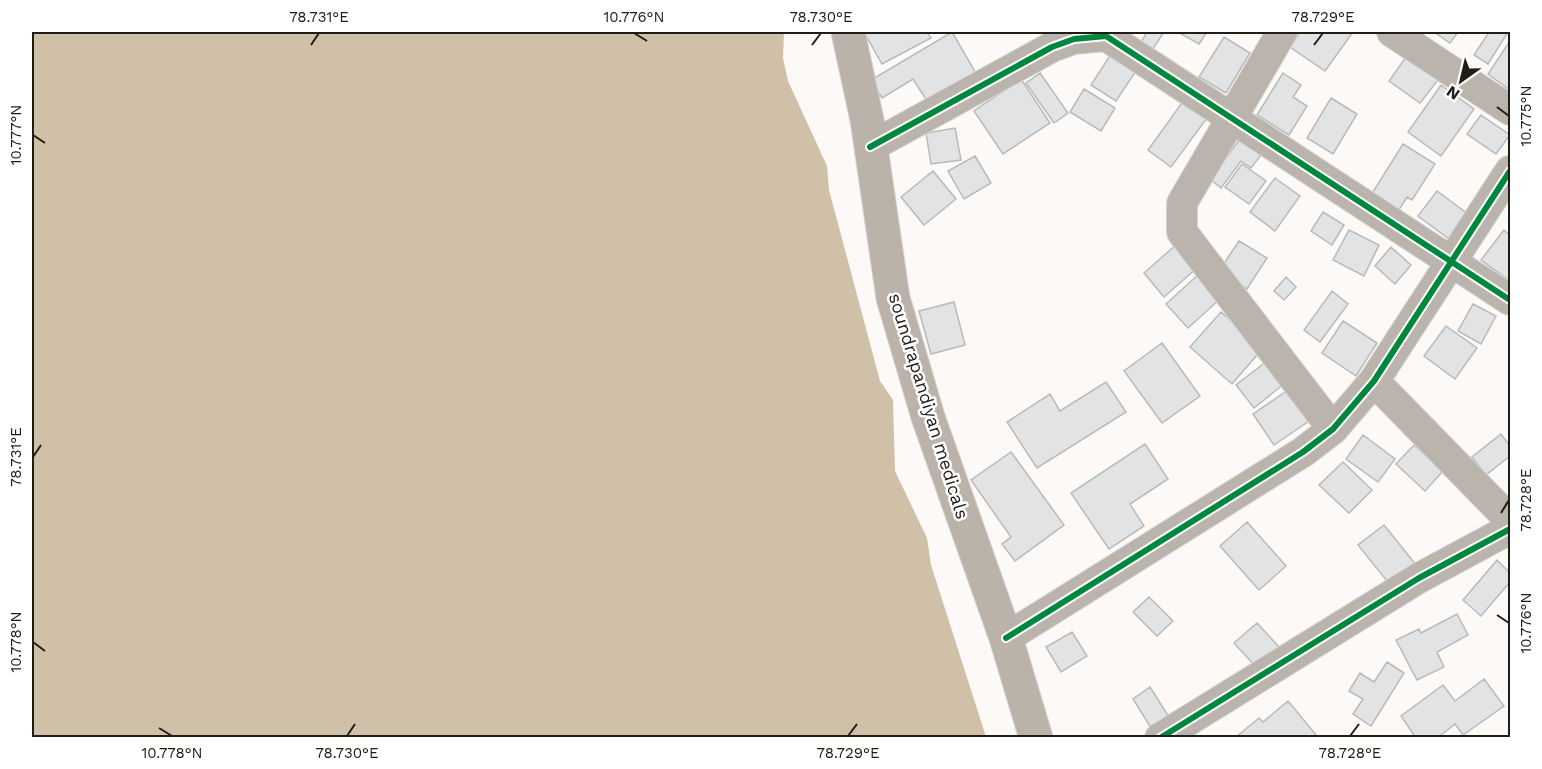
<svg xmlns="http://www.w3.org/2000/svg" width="1542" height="769" font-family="'Work Sans',sans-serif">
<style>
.water{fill:#d1c0a8}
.building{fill:#e1e3e4;stroke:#b8babb;stroke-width:1.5}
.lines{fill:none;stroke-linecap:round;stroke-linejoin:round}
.minor-casing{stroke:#d8d6d3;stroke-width:32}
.secondary-casing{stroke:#d8d6d3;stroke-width:35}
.minor{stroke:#bbb4ac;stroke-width:30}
.secondary{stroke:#bbb3aa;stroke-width:33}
.cycleway-casing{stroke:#fff;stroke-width:10}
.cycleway{stroke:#00873e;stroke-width:6}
.ticks{fill:none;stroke:#201c16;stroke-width:2}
.labels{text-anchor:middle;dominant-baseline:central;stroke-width:5;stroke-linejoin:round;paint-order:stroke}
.street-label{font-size:18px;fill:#201c16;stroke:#fff}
.neatline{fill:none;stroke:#201c16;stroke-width:2}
.ticks-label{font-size:15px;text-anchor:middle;fill:#201c16}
</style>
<rect width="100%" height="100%" fill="#fcf9f6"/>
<!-- water -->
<path class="water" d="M32,32H784L783,58L788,81L827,166L829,190L880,381L893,400L895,471L927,538L931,565L986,737H32Z"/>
<!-- building -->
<path class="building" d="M864,32H927L931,38L882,64Z
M952,32L977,75L929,104L913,79L882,98L871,80Z
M1147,32H1164L1151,52L1140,44Z
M1178,32H1207L1199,44Z
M1300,32H1353L1325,71L1290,47Z
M1434,32H1458L1450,43Z
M1489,32H1508L1488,64L1474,55Z
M1224,37L1250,53L1226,93L1199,77Z
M1510,41V90L1488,74Z
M1113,51L1138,68L1116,101L1091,85Z
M1406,57L1438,80L1420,103L1389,81Z
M1040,73L1068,113L1054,123L1026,83Z
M1283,73L1301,85L1293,97L1307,106L1289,135L1257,115Z
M1021,79L1050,123L1003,154L974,111Z
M1441,85L1474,109L1441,156L1408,132Z
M1084,89L1115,108L1101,131L1070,112Z
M1331,98L1357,114L1333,154L1307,138Z
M1184,100L1207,118L1171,167L1148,150Z
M1481,115L1510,135L1496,154L1467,134Z
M955,128L961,160L931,164L926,133Z
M1240,139L1261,155L1251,168L1241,161L1221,188L1210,179Z
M1403,144L1435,164L1412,200L1407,197L1393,219L1366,203Z
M975,156L991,183L964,199L948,171Z
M1242,164L1266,181L1249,204L1225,187Z
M933,171L956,199L924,225L901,197Z
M1275,178L1300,196L1275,231L1250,212Z
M1437,191L1468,214L1449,239L1418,216Z
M1323,212L1344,225L1332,245L1311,231Z
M1349,230L1379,245L1364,276L1333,260Z
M1504,230L1510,235V281L1481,260Z
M1239,241L1267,258L1247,289L1219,271Z
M1177,244L1198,267L1164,297L1144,273Z
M1391,247L1411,265L1395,284L1375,266Z
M1199,274L1221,298L1188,328L1166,304Z
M1286,277L1296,287L1284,300L1274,291Z
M1332,291L1348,304L1320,342L1304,330Z
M954,302L965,345L931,354L919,311Z
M1473,304L1496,316L1481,344L1458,331Z
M1221,312L1263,348L1232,384L1190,347Z
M1343,321L1377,343L1356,376L1322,353Z
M1446,326L1477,348L1455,379L1424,356Z
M1162,343L1200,396L1162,423L1124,371Z
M1267,361L1285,383L1254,408L1236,385Z
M1106,382L1126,412L1037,468L1007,422L1050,394L1060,411Z
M1288,390L1309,421L1274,445L1253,414Z
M1501,434L1510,446V456L1486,475L1472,457Z
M1363,435L1395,459L1378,482L1346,459Z
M1145,444L1168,479L1130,504L1144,526L1109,549L1071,493Z
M1414,445L1443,471L1425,491L1396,464Z
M1011,452L1064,525L1015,561L1002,544L1011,537L971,480Z
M1343,462L1372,490L1349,513L1319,485Z
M1247,522L1286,566L1259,590L1220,546Z
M1384,525L1416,565L1391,586L1358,545Z
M1497,560L1510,573V582L1481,616L1463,600Z
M1149,597L1173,621L1157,636L1133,612Z
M1457,614L1468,635L1437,652L1444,667L1417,680L1396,640L1419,629L1421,633Z
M1257,623L1281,649L1258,669L1234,643Z
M1072,632L1087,656L1061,672L1046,647Z
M1387,662L1404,673L1371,726L1353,714L1363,699L1349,691L1360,673L1374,682Z
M1484,679L1504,706L1463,735L1455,724L1437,738H1416L1401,716L1443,685L1455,701Z
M1150,687L1169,717L1151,728L1133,699Z
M1288,701L1317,736L1316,738H1235L1259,718L1263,722Z"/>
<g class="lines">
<defs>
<path id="minor" d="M1282,32L1182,203V232L1333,429
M1392,32L1510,110
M870,147L1052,47L1074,39L1106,36L1510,300
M1374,381L1510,520
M1006,638L1303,452L1333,429L1374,381L1510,171
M1160,738L1419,578L1510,529"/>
<path id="secondary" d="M848,32L867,120L893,298L928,417L1006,638L1036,738"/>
</defs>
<!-- minor casing -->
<use href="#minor" class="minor-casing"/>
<!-- secondary casing -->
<use href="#secondary" class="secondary-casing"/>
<!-- minor -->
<use href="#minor" class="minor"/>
<!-- secondary -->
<use href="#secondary" class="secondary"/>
<defs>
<path id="cycleway" d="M870,147L1052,47L1074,39L1106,36L1510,300
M1006,638L1303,452L1333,429L1374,381L1510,171
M1160,738L1419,578L1510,529"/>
</defs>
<!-- cycleway casing -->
<use href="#cycleway" class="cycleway-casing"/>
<!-- cycleway -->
<use href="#cycleway" class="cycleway"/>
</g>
<!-- ticks -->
<path class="ticks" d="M634,33L647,41M311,45L319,33M812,45L821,33M1314,45L1323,33M1497,107L1509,116M33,135L45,143M33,457L41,445M1501,513L1509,500M1497,615L1509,623M33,642L45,651M159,728L172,736M347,736L355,724M848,736L857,724M1350,736L1359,724"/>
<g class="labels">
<!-- street labels -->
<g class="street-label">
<text transform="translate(929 406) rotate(73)">soundrapandiyan medicals</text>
</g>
</g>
<!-- border -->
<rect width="1542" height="769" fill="none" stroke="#ffffff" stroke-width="66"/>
<!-- north arrow -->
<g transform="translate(1461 81) rotate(214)" stroke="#ffffff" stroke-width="4.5" paint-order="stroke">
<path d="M0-4.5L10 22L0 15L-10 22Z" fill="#201c16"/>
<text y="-9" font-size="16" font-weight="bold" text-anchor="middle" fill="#201c16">N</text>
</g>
<rect x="33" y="33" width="1476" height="703" class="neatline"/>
<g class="ticks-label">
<text x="319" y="22">78.731°E</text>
<text x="634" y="22">10.776°N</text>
<text x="821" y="22">78.730°E</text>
<text x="1323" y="22">78.729°E</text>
<text transform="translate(1526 116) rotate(-90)" y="5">10.775°N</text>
<text transform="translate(16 135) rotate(-90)" y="5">10.777°N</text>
<text transform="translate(16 457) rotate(-90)" y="5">78.731°E</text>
<text transform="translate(1526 500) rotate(-90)" y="5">78.728°E</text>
<text transform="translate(1526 623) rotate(-90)" y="5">10.776°N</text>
<text transform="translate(16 642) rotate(-90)" y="5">10.778°N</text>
<text x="172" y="758">10.778°N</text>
<text x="347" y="758">78.730°E</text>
<text x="848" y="758">78.729°E</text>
<text x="1350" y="758">78.728°E</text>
</g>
</svg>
